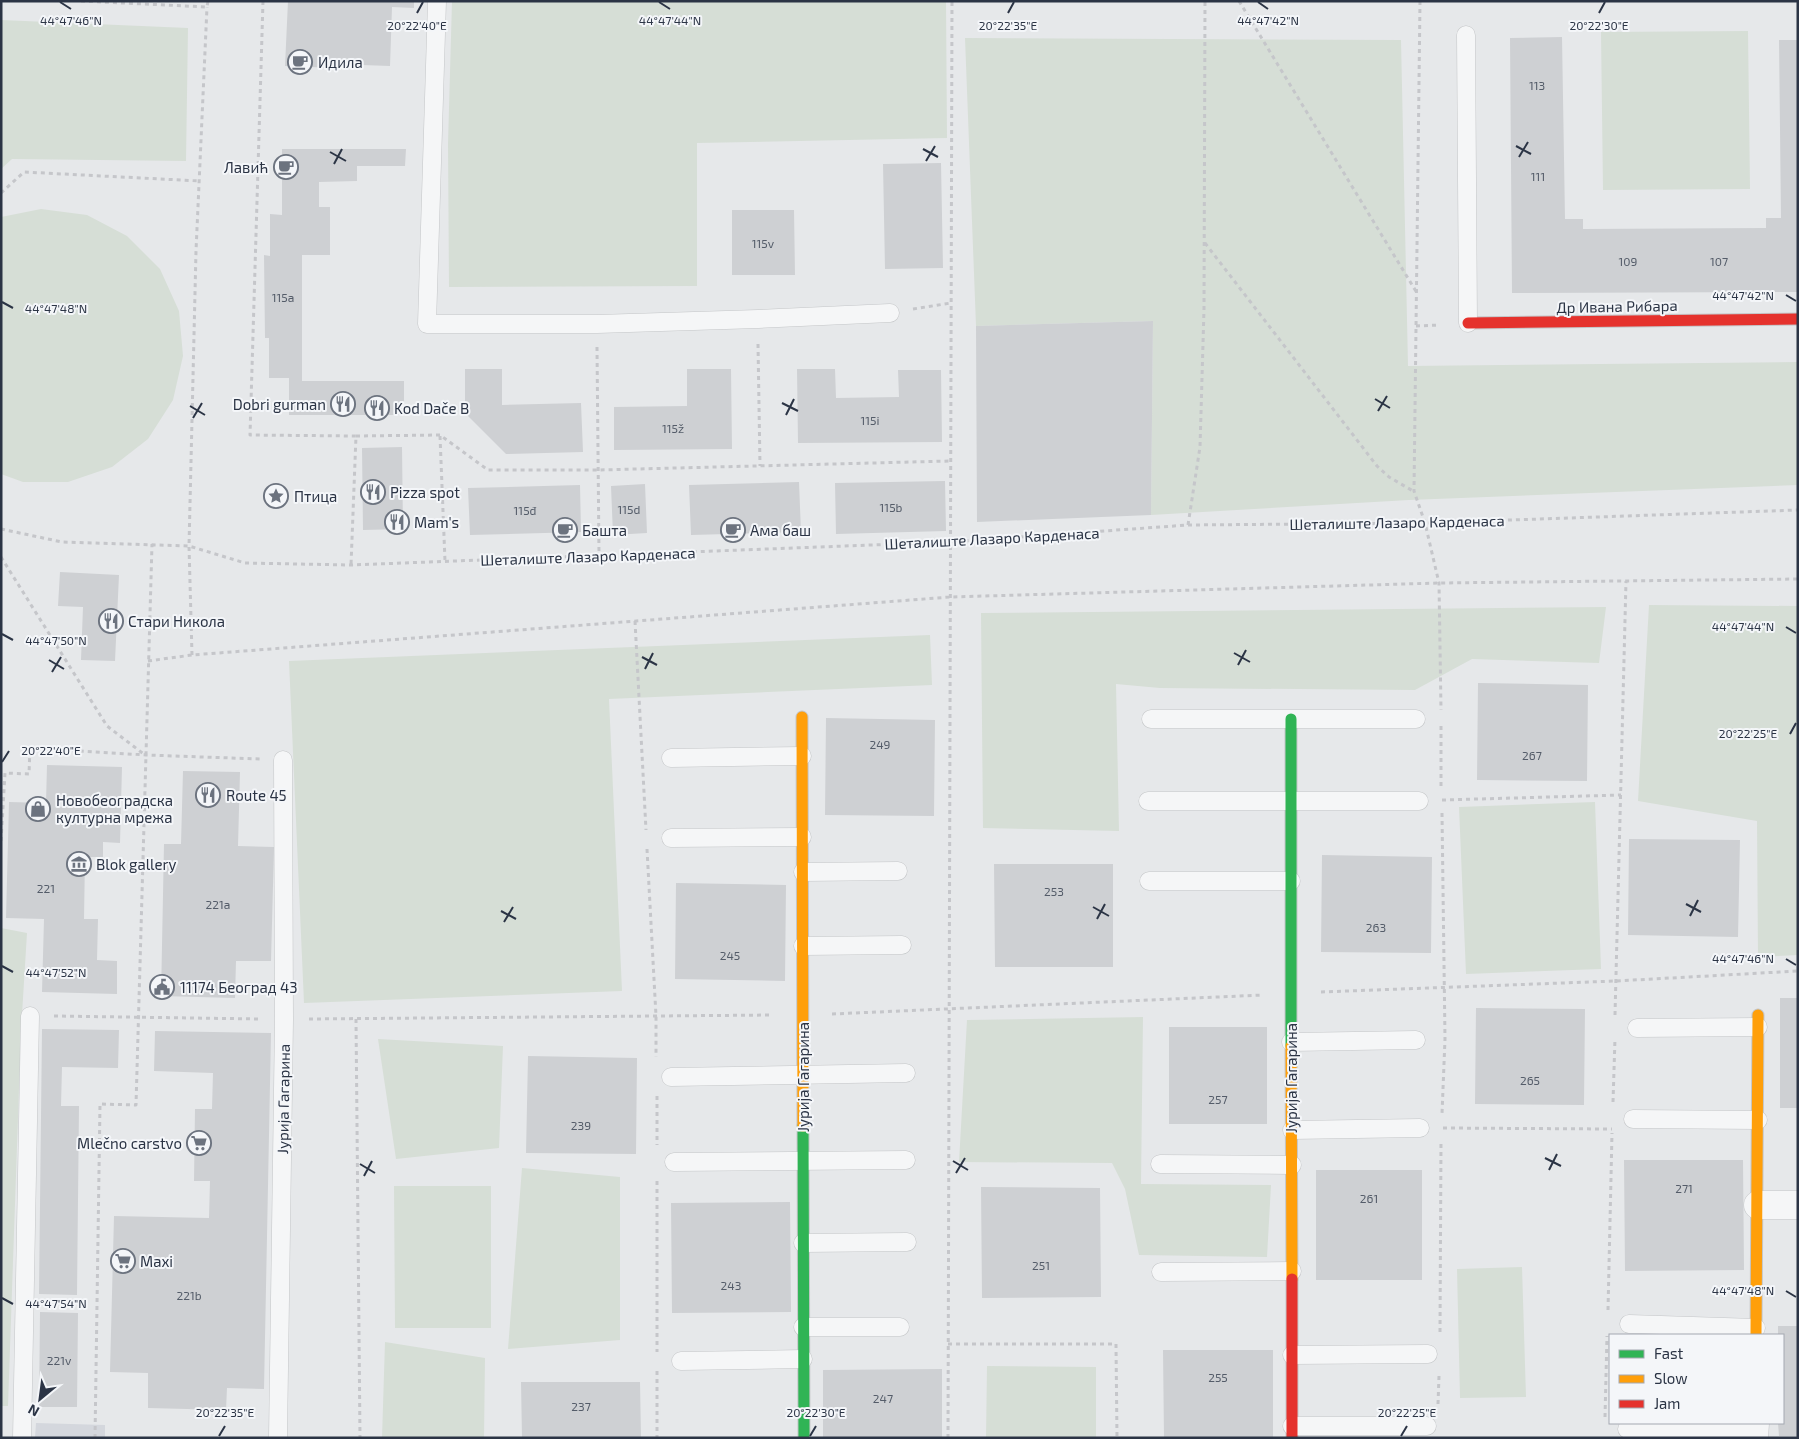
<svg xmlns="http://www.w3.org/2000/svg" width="1799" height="1439" font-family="'Exo 2',sans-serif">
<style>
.built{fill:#d4d7dd}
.green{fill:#d6ded6}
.building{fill:#ced0d3}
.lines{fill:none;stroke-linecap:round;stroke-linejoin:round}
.lane-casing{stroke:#c4c6c8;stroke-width:19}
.street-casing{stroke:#c4c6c8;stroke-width:29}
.fast-casing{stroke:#c4c6c8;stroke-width:13}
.slow-casing{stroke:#c4c6c8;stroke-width:13}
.jam-casing{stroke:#c4c6c8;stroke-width:13}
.path{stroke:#c5c6ca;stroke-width:3;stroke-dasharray:4 4;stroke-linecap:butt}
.lane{stroke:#f5f6f7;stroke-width:18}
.street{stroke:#f5f6f7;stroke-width:28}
.fast{stroke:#30b455;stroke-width:11}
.slow{stroke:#ff9f0a;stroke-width:11}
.jam{stroke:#e5322d;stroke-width:11}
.ticks{fill:none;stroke:#2b3445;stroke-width:2}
.labels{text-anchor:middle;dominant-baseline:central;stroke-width:4;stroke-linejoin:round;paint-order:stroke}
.number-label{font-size:12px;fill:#545c69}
.poi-label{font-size:15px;fill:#2b3445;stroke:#f4f6f9;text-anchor:start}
.street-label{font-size:15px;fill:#2b3445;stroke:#f4f6f9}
.ticks-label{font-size:12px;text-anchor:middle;fill:#2b3445;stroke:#f4f6f9;stroke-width:4;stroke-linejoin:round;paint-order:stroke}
</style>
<rect width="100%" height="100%" fill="#e6e8ea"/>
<!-- built -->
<path class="built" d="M36,1423L105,1425V1438H35Z"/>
<!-- green -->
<path class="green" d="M452,1H946L947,138L697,143V286L449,287L448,144Z
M1,20L188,28L186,161L12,159L1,169Z
M1748,31L1750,189L1603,190L1601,32Z
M965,38L1401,40L1408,366L1798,362V485L1409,500L1151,515L1153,321L976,326Z
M41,209L87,215L127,236L160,269L179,311L183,356L173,400L148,439L112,467L68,482H23L1,474V217Z
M1649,605L1798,606V955L1758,957L1757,821L1638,801Z
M1606,607L1599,663L1472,659L1415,690L1160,688L1116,684L1119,831L983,828L981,613Z
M930,635L932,685L609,699L622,991L304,1003L289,661Z
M1595,802L1601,969L1466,974L1459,807Z
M1,928L27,933L21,1031L8,1406H1Z
M1143,1017L1141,1184L1271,1185L1267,1257L1139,1255L1125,1189L1112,1163L959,1162L967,1020Z
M378,1039L503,1046L499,1148L396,1159Z
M522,1168L620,1177V1340L508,1349Z
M394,1186H491V1328H395Z
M1522,1267L1526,1397L1460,1398L1457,1269Z
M385,1342L485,1358L484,1438H382Z
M987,1366L1096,1367V1438H986Z"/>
<!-- building -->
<path class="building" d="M288,1H414V8L392,7L390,66L362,65V69L285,66Z
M1562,37L1565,219H1583V229L1766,228V218H1781L1779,40H1798V292L1512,293L1510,38Z
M282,149H406L405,166H357V181L319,182V207H330V255H302V381H404V415H289V378H269V338H265L264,255L270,256V214L282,215Z
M941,163L943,268L885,269L883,164Z
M732,210H794L795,275H732Z
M1153,321L1151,515L977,522L976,326Z
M465,369H502V405L581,403L583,452L506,454L465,413Z
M687,369H731L732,449L614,450V407L687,406Z
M797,369H835L836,398L899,397L898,370H941L942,442L798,443Z
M402,447L403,529L363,530L362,448Z
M945,481L946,531L836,534L835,483Z
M799,482L801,532L691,535L689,485Z
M645,484L647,533L613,535L611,486Z
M580,485L581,532L470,535L468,488Z
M60,572L119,575L115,661L81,660L83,607L58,606Z
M1478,683L1588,685L1587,781L1477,780Z
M826,718L935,720L934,816L825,815Z
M47,765L122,767L120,843L103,842V857H85L84,919H98L97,960L117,961V994L42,992L44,919L6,918L9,802L46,803Z
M183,771L240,772L238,846L274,847L271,961H236L235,998L161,996L164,844H181Z
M1629,839L1740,840L1738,937L1628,935Z
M1322,855L1432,857L1431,953L1321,952Z
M994,864H1113V967H995Z
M676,883L786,885L785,981L675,979Z
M1780,998H1798V1108H1780Z
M1476,1008L1585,1009L1584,1105L1475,1104Z
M1169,1027H1267V1124H1169Z
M42,1029L119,1030L118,1068L62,1067L61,1106H79L77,1295L39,1294Z
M155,1031L271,1033L264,1389L227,1388L226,1410L148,1408V1373L110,1372L114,1216L209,1218L210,1181H194L195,1109H212L213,1073L154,1071Z
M528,1056L637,1058L636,1154L526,1153Z
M1624,1160H1743L1744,1270L1625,1271Z
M1316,1170H1422V1280H1316Z
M981,1187L1100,1188L1101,1297L982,1298Z
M790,1202L791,1312L672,1313L671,1203Z
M40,1312L78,1313L77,1407H39Z
M1778,1326H1798V1436H1779L1778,1423H1783V1335H1778Z
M1163,1350H1273V1438H1164Z
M942,1369V1438H823V1370Z
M521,1382H640L641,1438H522Z"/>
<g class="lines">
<defs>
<path id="lane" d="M437,1L427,324H597L758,319L890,313
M1466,35L1468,323
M1151,719H1416
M671,758L802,756
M1148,801H1419
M671,838L802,837
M803,872L898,871
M1149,881H1291
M803,946L902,945
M1637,1028L1758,1027
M1291,1042L1416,1040
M671,1077L906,1073
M1633,1119L1758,1120
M1292,1130L1420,1128
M674,1162L906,1160
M1160,1164L1292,1165
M803,1243L907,1242
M1161,1272L1292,1271
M1629,1324L1756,1328
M803,1327H900
M1292,1355L1428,1354
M681,1361L803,1359
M1292,1426H1427
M1627,1429L1754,1430
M22,1438L30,1016
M278,1438L284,1020L283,760"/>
<path id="street" d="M1758,1205H1798
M1754,1438L1755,1423"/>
<path id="fast" d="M1291,719V1046
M803,1126L804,1438"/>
<path id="slow" d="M802,717L803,1126
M1291,1046L1292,1279
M1756,1335L1758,1015"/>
<path id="jam" d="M1468,323L1798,319
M1292,1279V1438"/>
</defs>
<!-- lane casing -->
<use href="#lane" class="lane-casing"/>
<!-- street casing -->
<use href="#street" class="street-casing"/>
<!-- fast casing -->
<use href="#fast" class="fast-casing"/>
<!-- slow casing -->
<use href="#slow" class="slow-casing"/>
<!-- jam casing -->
<use href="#jam" class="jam-casing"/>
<!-- path -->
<path class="path" d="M81,1L207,7L208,1
M263,1L250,435L356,436L351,565
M1239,1L1417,293
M1420,1L1414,491L1425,523L1439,583L1441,710
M1,193L24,172L200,181
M1205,243L1377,466L1389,477L1413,491
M913,309L951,303
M1416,326L1439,325
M758,344L760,466
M597,347L599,555
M356,436L440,435L488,470H598L950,461
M440,436L445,561
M1188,525L1200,447L1204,309L1205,1
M1,529L62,542L189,546L245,563L351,565L949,542L1188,525L1425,523L1798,510
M1,557L107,726L145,755
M635,621L646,830
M192,655L189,546L196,251L207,7
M148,661L192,655L950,597L1439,583L1798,579
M1441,726V790
M1442,800L1621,795
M1442,813L1445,1039L1442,1114
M1,841L5,773L29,774L30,748L146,755L260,759
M647,849L656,1016V1057
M1321,992L1616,981L1798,971
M832,1014L1263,995
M1615,1015L1626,581
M54,1016L261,1019
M309,1019L773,1015
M356,1019L360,1438
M657,1096V1145
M1613,1102L1615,1038
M1443,1128L1612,1129
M657,1181V1352
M1608,1310L1612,1133
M1440,1332L1441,1141
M948,1344H1116L1117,1438
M657,1371V1438
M1438,1404L1439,1376
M1605,1417L1607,1336
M95,1438L100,1104L136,1105L152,544
M948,1438L952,1"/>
<!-- lane -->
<use href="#lane" class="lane"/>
<!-- street -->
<use href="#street" class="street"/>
<!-- fast -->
<use href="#fast" class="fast"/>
<!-- slow -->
<use href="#slow" class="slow"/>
<!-- jam -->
<use href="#jam" class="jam"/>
</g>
<!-- ticks -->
<path class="ticks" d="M60,2L71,9M659,2L670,9M1258,2L1268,9M417,13L423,2M1008,13L1014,2M1599,13L1605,2M1516,146L1531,154M923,149L938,157M330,152L346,161M1519,157L1528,142M926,161L935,146M334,164L342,149M1786,295L1796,301M2,302L13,308M1375,399L1390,408M782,403L798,411M190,406L205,415M1378,411L1387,396M786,415L794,399M193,418L202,403M1786,627L1796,633M2,634L13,640M1234,653L1250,662M642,657L657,665M49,660L64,669M1238,665L1246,650M645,669L653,653M52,672L61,657M1790,734L1796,723M2,762L9,751M1686,904L1701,912M1093,907L1109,916M501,911L516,919M1690,916L1698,900M1097,919L1105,904M504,922L513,907M1786,959L1796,965M2,966L13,972M1545,1158L1561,1166M953,1161L968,1170M360,1164L375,1173M1549,1170L1557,1154M956,1173L965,1158M364,1176L372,1161M1786,1291L1796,1297M2,1298L13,1304M219,1436L225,1426M810,1436L816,1426M1401,1436L1407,1426"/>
<!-- icons -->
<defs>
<symbol id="cafe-ring" viewBox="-11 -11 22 22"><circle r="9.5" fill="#f4f6f9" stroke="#6c737f" stroke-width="1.5"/><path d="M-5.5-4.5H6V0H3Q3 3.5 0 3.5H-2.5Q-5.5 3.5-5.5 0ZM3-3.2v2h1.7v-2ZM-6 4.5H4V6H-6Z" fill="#6c737f"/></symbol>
<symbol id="restaurant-ring" viewBox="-11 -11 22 22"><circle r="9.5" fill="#f4f6f9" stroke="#6c737f" stroke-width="1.5"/><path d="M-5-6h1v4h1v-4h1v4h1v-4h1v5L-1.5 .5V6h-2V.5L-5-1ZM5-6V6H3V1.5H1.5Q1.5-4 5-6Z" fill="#6c737f"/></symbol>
<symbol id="sight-ring" viewBox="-11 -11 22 22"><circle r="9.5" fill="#f4f6f9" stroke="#6c737f" stroke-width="1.5"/><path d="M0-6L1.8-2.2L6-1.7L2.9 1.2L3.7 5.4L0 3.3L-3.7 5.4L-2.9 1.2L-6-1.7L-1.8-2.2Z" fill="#6c737f"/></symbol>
<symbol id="shop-ring" viewBox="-11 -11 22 22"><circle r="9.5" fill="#f4f6f9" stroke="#6c737f" stroke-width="1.5"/><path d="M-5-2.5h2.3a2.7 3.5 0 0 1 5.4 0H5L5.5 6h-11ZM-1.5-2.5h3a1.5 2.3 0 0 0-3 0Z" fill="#6c737f"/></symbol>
<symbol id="museum-ring" viewBox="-11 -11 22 22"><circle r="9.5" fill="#f4f6f9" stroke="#6c737f" stroke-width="1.5"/><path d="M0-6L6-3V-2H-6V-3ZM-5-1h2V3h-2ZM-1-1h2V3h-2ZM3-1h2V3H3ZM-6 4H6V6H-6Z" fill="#6c737f"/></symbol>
<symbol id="civic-ring" viewBox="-11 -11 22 22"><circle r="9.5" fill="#f4f6f9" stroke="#6c737f" stroke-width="1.5"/><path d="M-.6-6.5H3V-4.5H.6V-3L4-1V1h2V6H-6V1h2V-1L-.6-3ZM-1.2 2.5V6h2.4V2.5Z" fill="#6c737f"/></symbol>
<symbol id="supermarket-ring" viewBox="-11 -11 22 22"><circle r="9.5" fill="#f4f6f9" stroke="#6c737f" stroke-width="1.5"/><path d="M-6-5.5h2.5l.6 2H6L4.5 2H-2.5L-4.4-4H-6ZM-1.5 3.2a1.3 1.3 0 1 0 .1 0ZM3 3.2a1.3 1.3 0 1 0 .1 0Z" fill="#6c737f"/></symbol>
</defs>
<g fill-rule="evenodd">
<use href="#cafe-ring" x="286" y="48" width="28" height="28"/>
<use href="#cafe-ring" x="272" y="153" width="28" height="28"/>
<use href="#restaurant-ring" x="329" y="390" width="28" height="28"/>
<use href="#restaurant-ring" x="363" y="394" width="28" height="28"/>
<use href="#restaurant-ring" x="359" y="478" width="28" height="28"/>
<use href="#sight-ring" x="262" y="482" width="28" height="28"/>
<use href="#restaurant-ring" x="383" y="508" width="28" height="28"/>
<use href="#cafe-ring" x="551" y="516" width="28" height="28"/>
<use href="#cafe-ring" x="719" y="516" width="28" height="28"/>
<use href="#restaurant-ring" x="97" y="607" width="28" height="28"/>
<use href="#restaurant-ring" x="194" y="781" width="28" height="28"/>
<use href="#shop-ring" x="24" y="795" width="28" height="28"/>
<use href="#museum-ring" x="65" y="850" width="28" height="28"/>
<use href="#civic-ring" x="148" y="973" width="28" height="28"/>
<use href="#supermarket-ring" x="185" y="1129" width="28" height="28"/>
<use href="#supermarket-ring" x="109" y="1247" width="28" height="28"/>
</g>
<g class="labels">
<!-- number labels -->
<g class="number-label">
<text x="1537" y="85">113</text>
<text x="1538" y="176">111</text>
<text x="763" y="243">115v</text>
<text x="1628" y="261">109</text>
<text x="1719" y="261">107</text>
<text x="283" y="297">115a</text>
<text x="870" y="420">115i</text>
<text x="673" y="428">115ž</text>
<text x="891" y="507">115b</text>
<text x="629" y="509">115d</text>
<text x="525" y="510">115đ</text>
<text x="880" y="744">249</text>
<text x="1532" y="755">267</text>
<text x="46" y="888">221</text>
<text x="1054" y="891">253</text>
<text x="218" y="904">221a</text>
<text x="1376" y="927">263</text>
<text x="730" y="955">245</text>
<text x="1530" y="1080">265</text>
<text x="1218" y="1099">257</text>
<text x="581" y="1125">239</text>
<text x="1684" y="1188">271</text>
<text x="1369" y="1198">261</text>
<text x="1041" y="1265">251</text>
<text x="731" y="1285">243</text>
<text x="189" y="1295">221b</text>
<text x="59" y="1360">221v</text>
<text x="1218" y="1377">255</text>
<text x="883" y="1398">247</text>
<text x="581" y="1406">237</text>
</g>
<!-- poi labels -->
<g class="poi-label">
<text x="318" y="62">Идила</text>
<text x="268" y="167" text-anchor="end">Лавић</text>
<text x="326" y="404" text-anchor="end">Dobri gurman</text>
<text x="394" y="408">Kod Dače B</text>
<text x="390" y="492">Pizza spot</text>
<text x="294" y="496">Птица</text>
<text x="414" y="522">Mam's</text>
<text x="582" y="530">Башта</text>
<text x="750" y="530">Ама баш</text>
<text x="128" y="621">Стари Никола</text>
<text x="226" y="795">Route 45</text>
<text x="56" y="800">Новобеоградска<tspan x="56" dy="17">културна мрежа</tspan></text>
<text x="96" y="864">Blok gallery</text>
<text x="180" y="987">11174 Београд 43</text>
<text x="182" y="1143" text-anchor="end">Mlečno carstvo</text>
<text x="140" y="1261">Maxi</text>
</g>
<!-- street labels -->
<g class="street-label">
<text transform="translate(1617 306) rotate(-1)">Др Ивана Рибара</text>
<text transform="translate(1397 522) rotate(-1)">Шеталиште Лазаро Карденаса</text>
<text transform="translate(992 538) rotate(-3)">Шеталиште Лазаро Карденаса</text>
<text transform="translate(588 556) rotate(-2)">Шеталиште Лазаро Карденаса</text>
<text transform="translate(803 1077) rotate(-90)">Јурија Гагарина</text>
<text transform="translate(1291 1078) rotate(-90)">Јурија Гагарина</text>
<text transform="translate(283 1099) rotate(-89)">Јурија Гагарина</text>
</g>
</g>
<g class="ticks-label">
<text x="670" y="25">44°47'44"N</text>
<text x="71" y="25">44°47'46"N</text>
<text x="1268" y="25">44°47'42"N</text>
<text x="417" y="30">20°22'40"E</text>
<text x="1008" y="30">20°22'35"E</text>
<text x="1599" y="30">20°22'30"E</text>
<text x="1743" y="300">44°47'42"N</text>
<text x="56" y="313">44°47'48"N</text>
<text x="1743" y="631">44°47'44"N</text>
<text x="56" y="645">44°47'50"N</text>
<text x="1748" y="738">20°22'25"E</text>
<text x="51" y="755">20°22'40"E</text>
<text x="1743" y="963">44°47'46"N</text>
<text x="56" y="977">44°47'52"N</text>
<text x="1743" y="1295">44°47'48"N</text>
<text x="56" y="1308">44°47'54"N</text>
<text x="225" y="1417">20°22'35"E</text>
<text x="816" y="1417">20°22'30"E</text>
<text x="1407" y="1417">20°22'25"E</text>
</g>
<!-- border -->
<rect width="1799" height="1439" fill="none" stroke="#2b3445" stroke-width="5"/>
<!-- legend -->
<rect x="1609" y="1334" width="175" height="90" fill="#f4f6f9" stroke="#a4a8b1"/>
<rect x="1619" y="1350" width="25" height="8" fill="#30b455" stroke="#a4a8b1"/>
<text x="1654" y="1359" font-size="15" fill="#2b3445">Fast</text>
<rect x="1619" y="1375" width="25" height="8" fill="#ff9f0a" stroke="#a4a8b1"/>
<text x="1654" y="1384" font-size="15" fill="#2b3445">Slow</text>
<rect x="1619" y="1400" width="25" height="8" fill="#e5322d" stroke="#a4a8b1"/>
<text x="1654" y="1409" font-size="15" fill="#2b3445">Jam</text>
<!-- north arrow -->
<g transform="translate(40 1399) rotate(209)" stroke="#f4f6f9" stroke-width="4" paint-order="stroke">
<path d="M0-4L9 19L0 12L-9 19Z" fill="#2b3445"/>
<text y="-8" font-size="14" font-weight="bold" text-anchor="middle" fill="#2b3445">N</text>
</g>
</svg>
